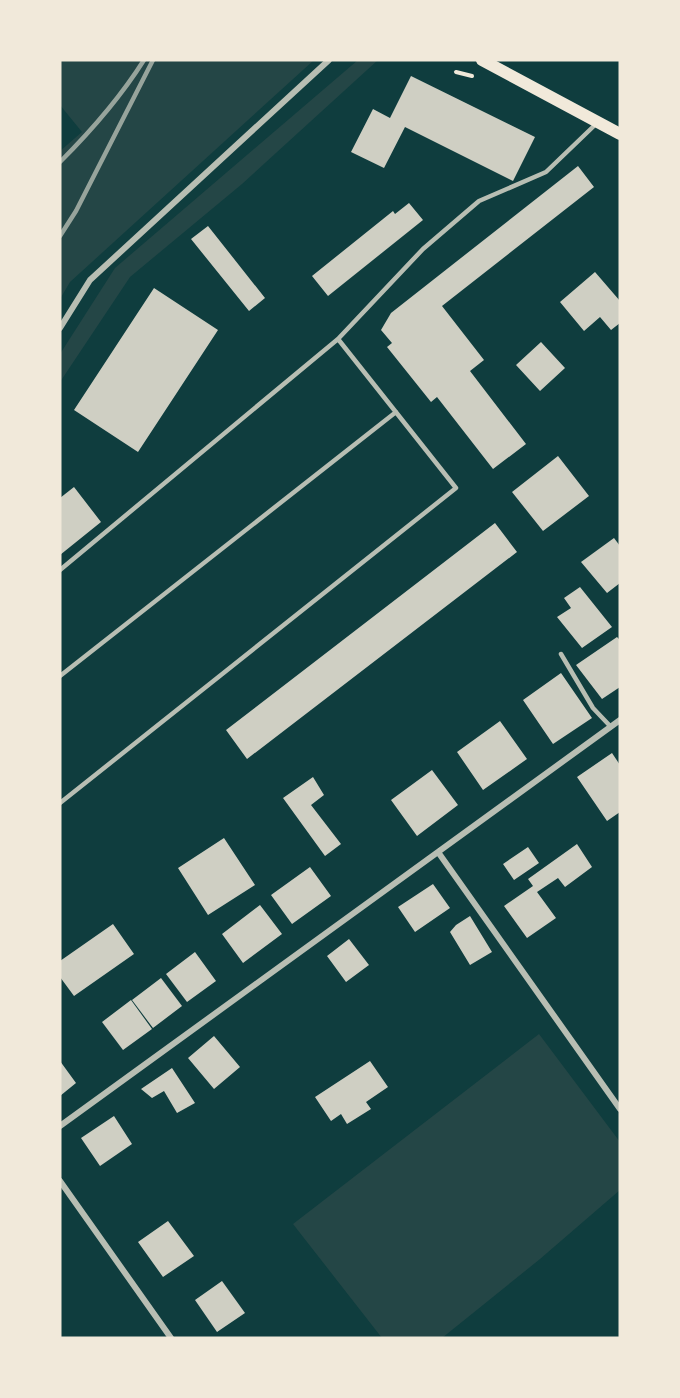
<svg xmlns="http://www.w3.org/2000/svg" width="680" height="1398" font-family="'Exo 2',sans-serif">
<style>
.green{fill:#244646}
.building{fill:#cfcfc3}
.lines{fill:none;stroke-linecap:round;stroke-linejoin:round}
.path{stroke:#f1e9da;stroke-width:4}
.service{stroke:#b8beb3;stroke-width:4.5}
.minor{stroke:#b8beb3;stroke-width:6}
.secondary{stroke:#f1e9da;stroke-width:12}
.rail{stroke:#97a49c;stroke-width:4.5}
</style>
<rect width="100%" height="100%" fill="#0f3d3e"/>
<!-- green -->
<path class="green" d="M60,60H314L70,282L60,299V151L82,132L60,105Z
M358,60H378L242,184L130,277L60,382V354L115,268Z
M539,1034L620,1142V1190L540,1259L442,1338H382L293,1224Z"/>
<!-- building -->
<path class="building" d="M411,76L535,137L513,181L405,127L384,168L351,152L373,109L390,118Z
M578,166L594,187L442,306L484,360L470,371L526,444L493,469L437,397L431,402L387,347L392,343L381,330L391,313Z
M409,203L423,220L328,296L312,276L393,211L395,214Z
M208,226L265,298L249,311L191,239Z
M595,272L620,301V323L611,330L600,317L584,331L560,302Z
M154,288L218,330L138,452L74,410Z
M541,342L565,368L540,391L516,365Z
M558,456L589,496L543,531L512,492Z
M74,487L101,522L60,555V498Z
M495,523L517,552L247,759L226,730Z
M614,538L620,546V583L607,593L581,562Z
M580,587L612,627L582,648L557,617L571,608L564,598Z
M617,637L620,640V687L602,699L576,665Z
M561,673L592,718L553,744L523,700Z
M500,721L527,759L483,790L457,752Z
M612,753L620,765V812L607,821L577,777Z
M432,770L458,805L417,836L391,800Z
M313,777L324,795L311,805L341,844L325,856L283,798Z
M224,838L255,885L208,915L178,868Z
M577,844L592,867L565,887L558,878L537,892L556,918L527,938L504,906L533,886L528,879Z
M528,847L539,863L514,880L503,864Z
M310,867L331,896L292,924L271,895Z
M433,884L450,908L415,932L398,907Z
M260,905L282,934L243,963L222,934Z
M470,916L492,952L470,965L450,932L456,925Z
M113,924L134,954L74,996L60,977V961Z
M349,939L369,965L346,982L327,956Z
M195,952L216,981L187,1002L166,974Z
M161,978L182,1006L153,1028L132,1000Z
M131,1000L152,1029L123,1050L102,1022Z
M214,1036L240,1067L214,1089L188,1058Z
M60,1061L76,1083L60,1096Z
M370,1061L388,1087L366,1102L371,1109L347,1124L341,1114L331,1121L315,1097Z
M172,1068L195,1103L177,1113L164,1091L152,1098L141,1089Z
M114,1116L132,1144L100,1166L81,1138Z
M168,1221L194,1256L163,1277L138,1242Z
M222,1281L245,1313L217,1332L195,1300Z"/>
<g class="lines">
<!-- path -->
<path class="path" d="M456,72L472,76"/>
<!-- service -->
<path class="service" d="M60,570L338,339L423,249L479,201L546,172L597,123
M561,654L593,708L611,727
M60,676L396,412
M60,803L456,488L338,339"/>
<!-- minor -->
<path class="minor" d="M60,328L90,280L329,60
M438,852L620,1109
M60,1126L620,720
M60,1181L171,1338"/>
<!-- secondary -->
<path class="secondary" d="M482,60L620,134"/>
<!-- rail -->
<path class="rail" d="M60,162C92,130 120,98 144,60
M60,236L76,211L153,60"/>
</g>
<!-- border -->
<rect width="680" height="1398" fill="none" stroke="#f1e9da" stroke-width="123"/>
</svg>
